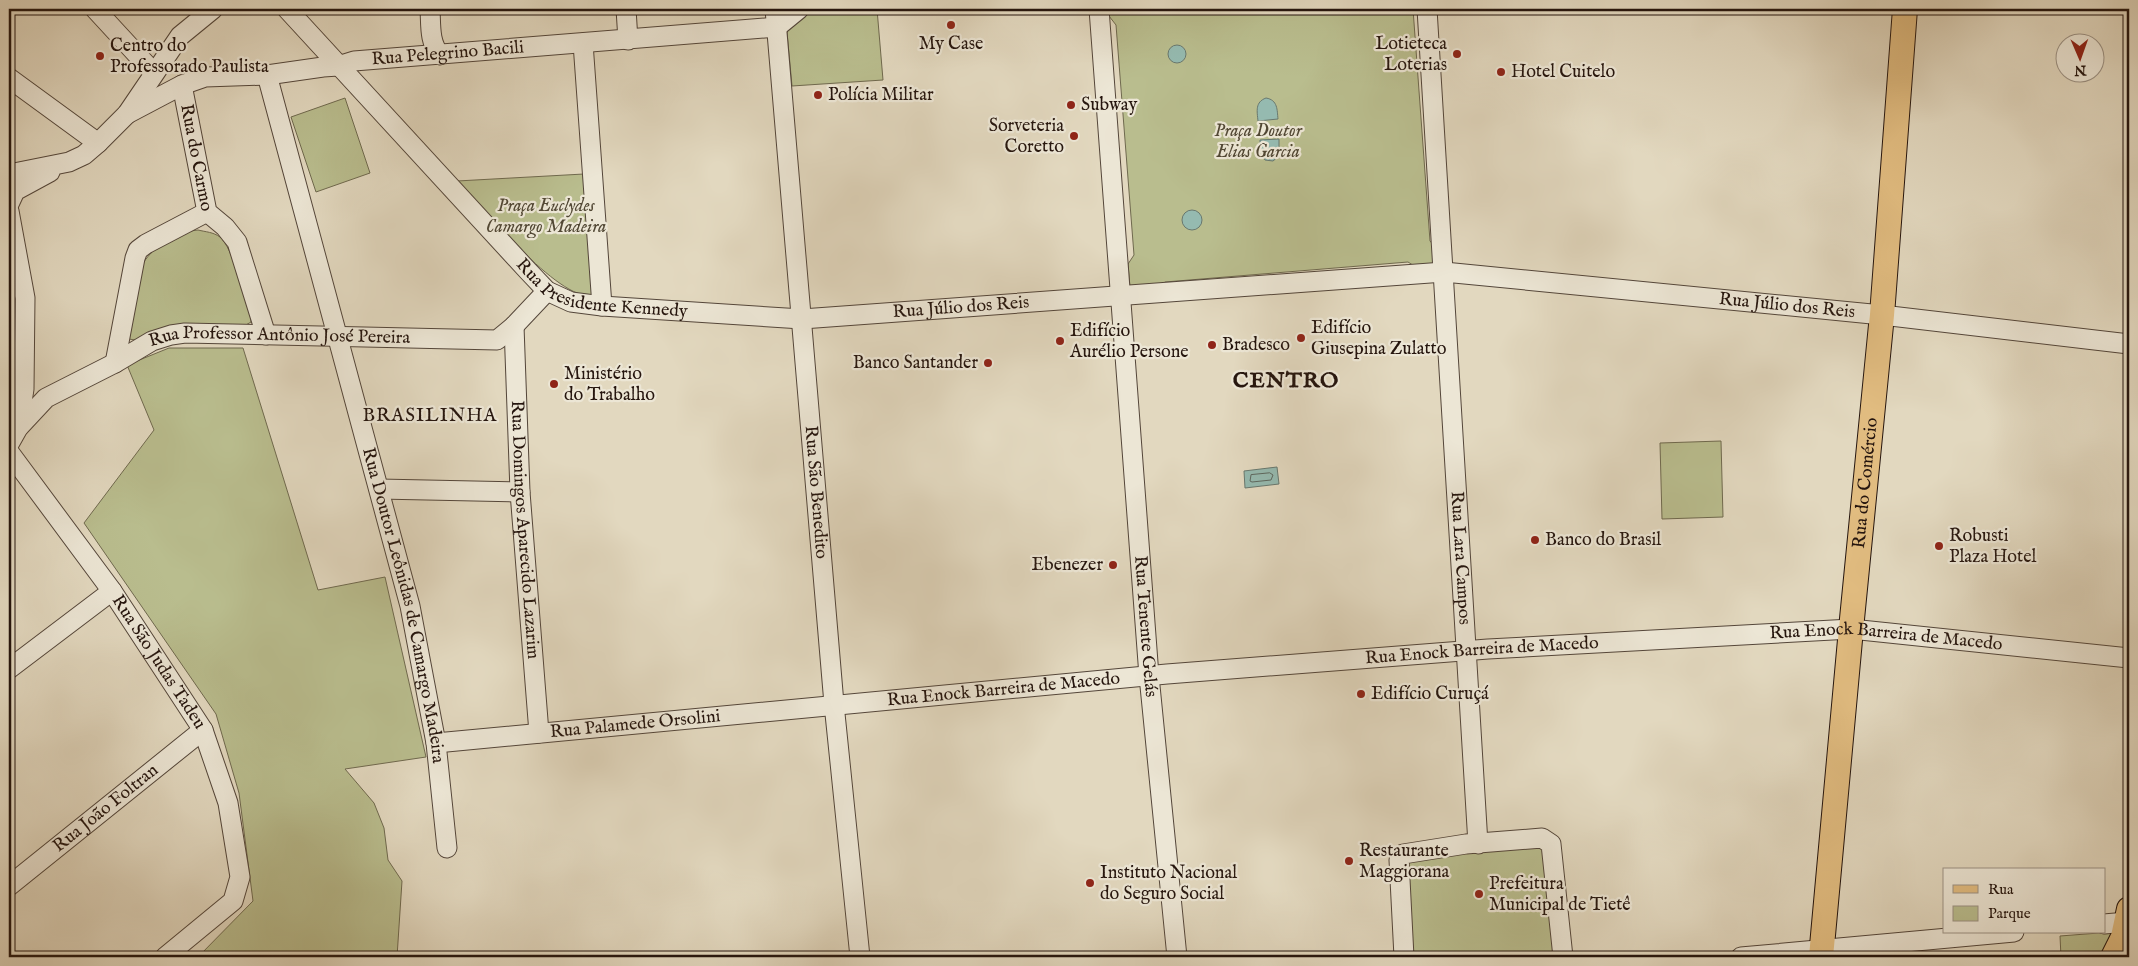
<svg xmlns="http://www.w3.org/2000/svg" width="2138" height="966" font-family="'IM FELL English',serif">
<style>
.green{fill:#b9bd8e;stroke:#6f694e}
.water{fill:#95bab0;stroke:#68786f}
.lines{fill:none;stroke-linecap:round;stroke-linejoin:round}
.shore{stroke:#5d685f;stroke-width:1}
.minor-casing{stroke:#54463a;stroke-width:21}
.major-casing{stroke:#25150e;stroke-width:26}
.minor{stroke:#ece6d5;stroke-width:19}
.major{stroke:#e1bc80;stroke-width:24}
.poi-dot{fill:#8f2418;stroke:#ece6d5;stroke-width:2}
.labels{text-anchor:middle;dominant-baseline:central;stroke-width:4.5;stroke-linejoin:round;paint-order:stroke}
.poi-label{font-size:18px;fill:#25150e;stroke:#ece6d5;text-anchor:start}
.street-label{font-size:18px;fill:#25150e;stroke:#ece6d5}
.park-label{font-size:18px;font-style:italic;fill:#514734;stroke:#ece6d5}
.neighbourhood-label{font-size:19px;letter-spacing:1px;fill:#25150e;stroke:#ece6d5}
.district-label{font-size:22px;font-weight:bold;letter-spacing:1px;fill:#25150e;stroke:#ece6d5}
</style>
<rect width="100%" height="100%" fill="#e2d8bf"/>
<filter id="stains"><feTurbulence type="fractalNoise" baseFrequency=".004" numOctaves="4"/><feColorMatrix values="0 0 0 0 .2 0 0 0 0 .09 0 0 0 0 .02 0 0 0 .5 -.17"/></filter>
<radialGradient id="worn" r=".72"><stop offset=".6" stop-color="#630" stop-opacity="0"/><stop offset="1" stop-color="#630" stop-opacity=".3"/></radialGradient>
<!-- green -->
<path class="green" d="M877,9L883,80L792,86L787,32L805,13Z
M1109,9H1413L1430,241L1436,248V264L1416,267L1408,262L1165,282L1156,289L1130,287L1128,264L1134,255L1116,25L1109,16Z
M345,98L370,173L316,192L291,117Z
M584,174L592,292L591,295C560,302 478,204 457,181Z
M198,230C206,232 213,232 220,237C233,248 245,298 251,316V322L244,326L135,340L129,339L141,267C151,247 176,232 198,230Z
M169,348H243L318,590L385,577L426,757L345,769L374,803L384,828L388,860L402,881L397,957H198L253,901L239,793L216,714L84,523L154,430L127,365Z
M1721,441L1723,517L1662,519L1660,443Z
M1549,845L1561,957H1408L1401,859Z
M2112,932L2101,957H2061L2060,936Z"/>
<!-- water -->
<path class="water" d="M1168 54a9 9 0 1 1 18 0a9 9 0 1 1-18 0Z
M1266,98C1278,100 1277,110 1278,119L1258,121C1257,111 1255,102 1266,98Z
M1279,139V156L1273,161L1265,160L1260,152V140Z
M1182 220a10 10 0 1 1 20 0a10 10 0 1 1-20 0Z
M1277,467L1279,484L1245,488L1244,471Z"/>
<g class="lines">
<!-- shore -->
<path class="shore" d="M1270,473L1273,475L1271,480L1252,482L1250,481L1251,475Z"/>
<defs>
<g id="minor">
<path d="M95,9L154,73"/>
<path id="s1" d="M287,9L528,271L547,291L571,302L602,306L802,319L1444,272L1882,315L2129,344"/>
<path d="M430,9C431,25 429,42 440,55"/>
<path d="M626,9L628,40"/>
<path id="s2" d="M775,9L834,704L860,957"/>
<path id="s3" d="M1099,9L1149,676L1177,957"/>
<path id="s4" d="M1427,9L1478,844"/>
<path d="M777,27L799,9"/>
<path d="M583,43L602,306"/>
<path id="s5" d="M267,75L410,606L436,743L447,848"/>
<path d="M9,78L98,143"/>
<path id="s6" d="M182,85L207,212L225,227L237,242L266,335"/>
<path id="s7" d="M127,114L182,85L205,77L267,75L323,67L338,66L354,61L777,27"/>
<path d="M9,174L69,162L84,155L98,143L127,114L180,36L213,9"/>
<path d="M9,204L15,191L50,172"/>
<path d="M9,211L25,298L24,389L18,428"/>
<path id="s8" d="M514,326L520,492L539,733"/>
<path d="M115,363L135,258L138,250L146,244L207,212"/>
<path id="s9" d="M9,444L18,428L46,398L115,363L152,341L171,335L185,333L497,340L514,326L547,291"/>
<path id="s10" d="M9,452L112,591L203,730L228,803L240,877L233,901L165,957"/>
<path d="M379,489L520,492"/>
<path d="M9,669L112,591"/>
<path id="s11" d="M436,743L1167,674L1488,649L1851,629L2129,658"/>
<path id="s12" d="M9,886L203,730"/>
<path d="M2104,924L2127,922"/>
<path d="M1404,957L1399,860L1403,854L1466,844L1542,838L1551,844L1563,957"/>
<path d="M1741,957L2014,932"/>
</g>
<g id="major">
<path id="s13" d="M1821,957L1851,629L1882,315L1905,9"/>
<path d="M2113,957L2123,937L2129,909"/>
</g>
</defs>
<!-- minor casing -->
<use href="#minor" class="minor-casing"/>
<!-- major casing -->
<use href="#major" class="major-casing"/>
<!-- minor -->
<use href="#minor" class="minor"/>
<!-- major -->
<use href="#major" class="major"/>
</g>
<!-- markers -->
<g class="poi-dot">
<circle cx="951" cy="25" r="5"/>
<circle cx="1457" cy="54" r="5"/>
<circle cx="100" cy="56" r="5"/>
<circle cx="1501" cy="72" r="5"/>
<circle cx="818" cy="95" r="5"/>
<circle cx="1071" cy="105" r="5"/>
<circle cx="1074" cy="136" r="5"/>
<circle cx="1301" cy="338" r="5"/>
<circle cx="1060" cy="341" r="5"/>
<circle cx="1212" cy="345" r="5"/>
<circle cx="988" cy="363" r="5"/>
<circle cx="554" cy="384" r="5"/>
<circle cx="1535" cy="540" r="5"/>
<circle cx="1939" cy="546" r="5"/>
<circle cx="1113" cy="565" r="5"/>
<circle cx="1361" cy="694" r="5"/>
<circle cx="1349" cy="861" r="5"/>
<circle cx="1090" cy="883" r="5"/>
<circle cx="1479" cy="894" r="5"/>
</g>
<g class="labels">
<!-- poi labels -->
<g class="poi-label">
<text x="951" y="44" text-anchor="middle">My Case</text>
<text x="1447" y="44" text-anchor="end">Lotieteca<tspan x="1447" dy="21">Loterias</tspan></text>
<text x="110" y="46">Centro do<tspan x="110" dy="21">Professorado Paulista</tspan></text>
<text x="1511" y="72">Hotel Cuitelo</text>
<text x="828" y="95">Polícia Militar</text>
<text x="1081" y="105">Subway</text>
<text x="1064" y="126" text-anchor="end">Sorveteria<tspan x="1064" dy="21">Coretto</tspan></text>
<text x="1311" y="328">Edifício<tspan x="1311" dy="21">Giusepina Zulatto</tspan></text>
<text x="1070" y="331">Edifício<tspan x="1070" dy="21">Aurélio Persone</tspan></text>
<text x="1222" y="345">Bradesco</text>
<text x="978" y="363" text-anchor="end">Banco Santander</text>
<text x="564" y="374">Ministério<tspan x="564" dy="21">do Trabalho</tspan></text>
<text x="1949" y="536">Robusti<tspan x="1949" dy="21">Plaza Hotel</tspan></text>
<text x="1545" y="540">Banco do Brasil</text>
<text x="1103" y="565" text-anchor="end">Ebenezer</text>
<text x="1371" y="694">Edifício Curuçá</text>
<text x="1359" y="851">Restaurante<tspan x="1359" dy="21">Maggiorana</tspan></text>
<text x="1100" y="873">Instituto Nacional<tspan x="1100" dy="21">do Seguro Social</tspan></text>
<text x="1489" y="884">Prefeitura<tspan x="1489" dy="21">Municipal de Tietê</tspan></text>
</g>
<!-- street labels -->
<g class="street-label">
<text stroke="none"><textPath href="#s7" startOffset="331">Rua Pelegrino Bacili</textPath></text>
<text stroke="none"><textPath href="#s6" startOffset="74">Rua do Carmo</textPath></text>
<text stroke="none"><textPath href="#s1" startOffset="435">Rua Presidente Kennedy</textPath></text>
<text stroke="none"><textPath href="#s1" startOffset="1630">Rua Júlio dos Reis</textPath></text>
<text stroke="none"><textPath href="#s1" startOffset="801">Rua Júlio dos Reis</textPath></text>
<text stroke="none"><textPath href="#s9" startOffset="308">Rua Professor Antônio José Pereira</textPath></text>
<text stroke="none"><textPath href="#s13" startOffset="476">Rua do Comércio</textPath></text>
<text stroke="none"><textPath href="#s2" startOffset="485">Rua São Benedito</textPath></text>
<text stroke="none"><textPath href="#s8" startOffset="204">Rua Domingos Aparecido Lazarim</textPath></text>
<text stroke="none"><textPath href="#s4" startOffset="550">Rua Lara Campos</textPath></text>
<text stroke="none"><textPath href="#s5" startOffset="548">Rua Doutor Leônidas de Camargo Madeira</textPath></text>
<text stroke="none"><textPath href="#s3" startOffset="619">Rua Tenente Gelás</textPath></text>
<text stroke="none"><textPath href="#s11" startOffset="1455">Rua Enock Barreira de Macedo</textPath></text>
<text stroke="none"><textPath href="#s11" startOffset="1050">Rua Enock Barreira de Macedo</textPath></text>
<text stroke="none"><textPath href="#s10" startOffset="258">Rua São Judas Tadeu</textPath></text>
<text stroke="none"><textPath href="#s11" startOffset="570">Rua Enock Barreira de Macedo</textPath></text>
<text stroke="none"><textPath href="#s11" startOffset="200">Rua Palamede Orsolini</textPath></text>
<text stroke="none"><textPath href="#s12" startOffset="124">Rua João Foltran</textPath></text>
</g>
<!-- park labels -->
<g class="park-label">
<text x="1258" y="131">Praça Doutor<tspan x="1258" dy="21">Elias Garcia</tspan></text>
<text x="546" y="206">Praça Euclydes<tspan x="546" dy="21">Camargo Madeira</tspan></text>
</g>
<!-- neighbourhood labels -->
<g class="neighbourhood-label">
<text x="430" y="416">BRASILINHA</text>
</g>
<!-- district labels -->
<g class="district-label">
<text x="1286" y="381">CENTRO</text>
</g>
</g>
<!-- margin -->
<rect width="2138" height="966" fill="none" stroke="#e2d8bf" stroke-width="30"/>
<rect x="10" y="10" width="2118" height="946" fill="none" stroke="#25150e" stroke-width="2.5"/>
<rect x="15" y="15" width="2108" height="936" fill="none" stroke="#25150e"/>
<!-- legend -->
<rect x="1943" y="868" width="162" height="65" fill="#ece6d5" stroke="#9c9285"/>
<rect x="1953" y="885" width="25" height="8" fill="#e1bc80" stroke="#9c9285"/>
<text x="1988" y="894" font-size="15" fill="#25150e">Rua</text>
<rect x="1953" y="906" width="25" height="15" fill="#b9bd8e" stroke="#9c9285"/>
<text x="1988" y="918" font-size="15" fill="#25150e">Parque</text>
<!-- north arrow -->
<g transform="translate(2080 58) rotate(178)"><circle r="24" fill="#ece6d5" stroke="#9c9285"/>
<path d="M0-4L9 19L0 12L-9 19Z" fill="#8f2418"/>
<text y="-8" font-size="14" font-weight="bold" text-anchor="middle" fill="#25150e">N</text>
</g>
<rect width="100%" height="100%" filter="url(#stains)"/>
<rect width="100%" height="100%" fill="url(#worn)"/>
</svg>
